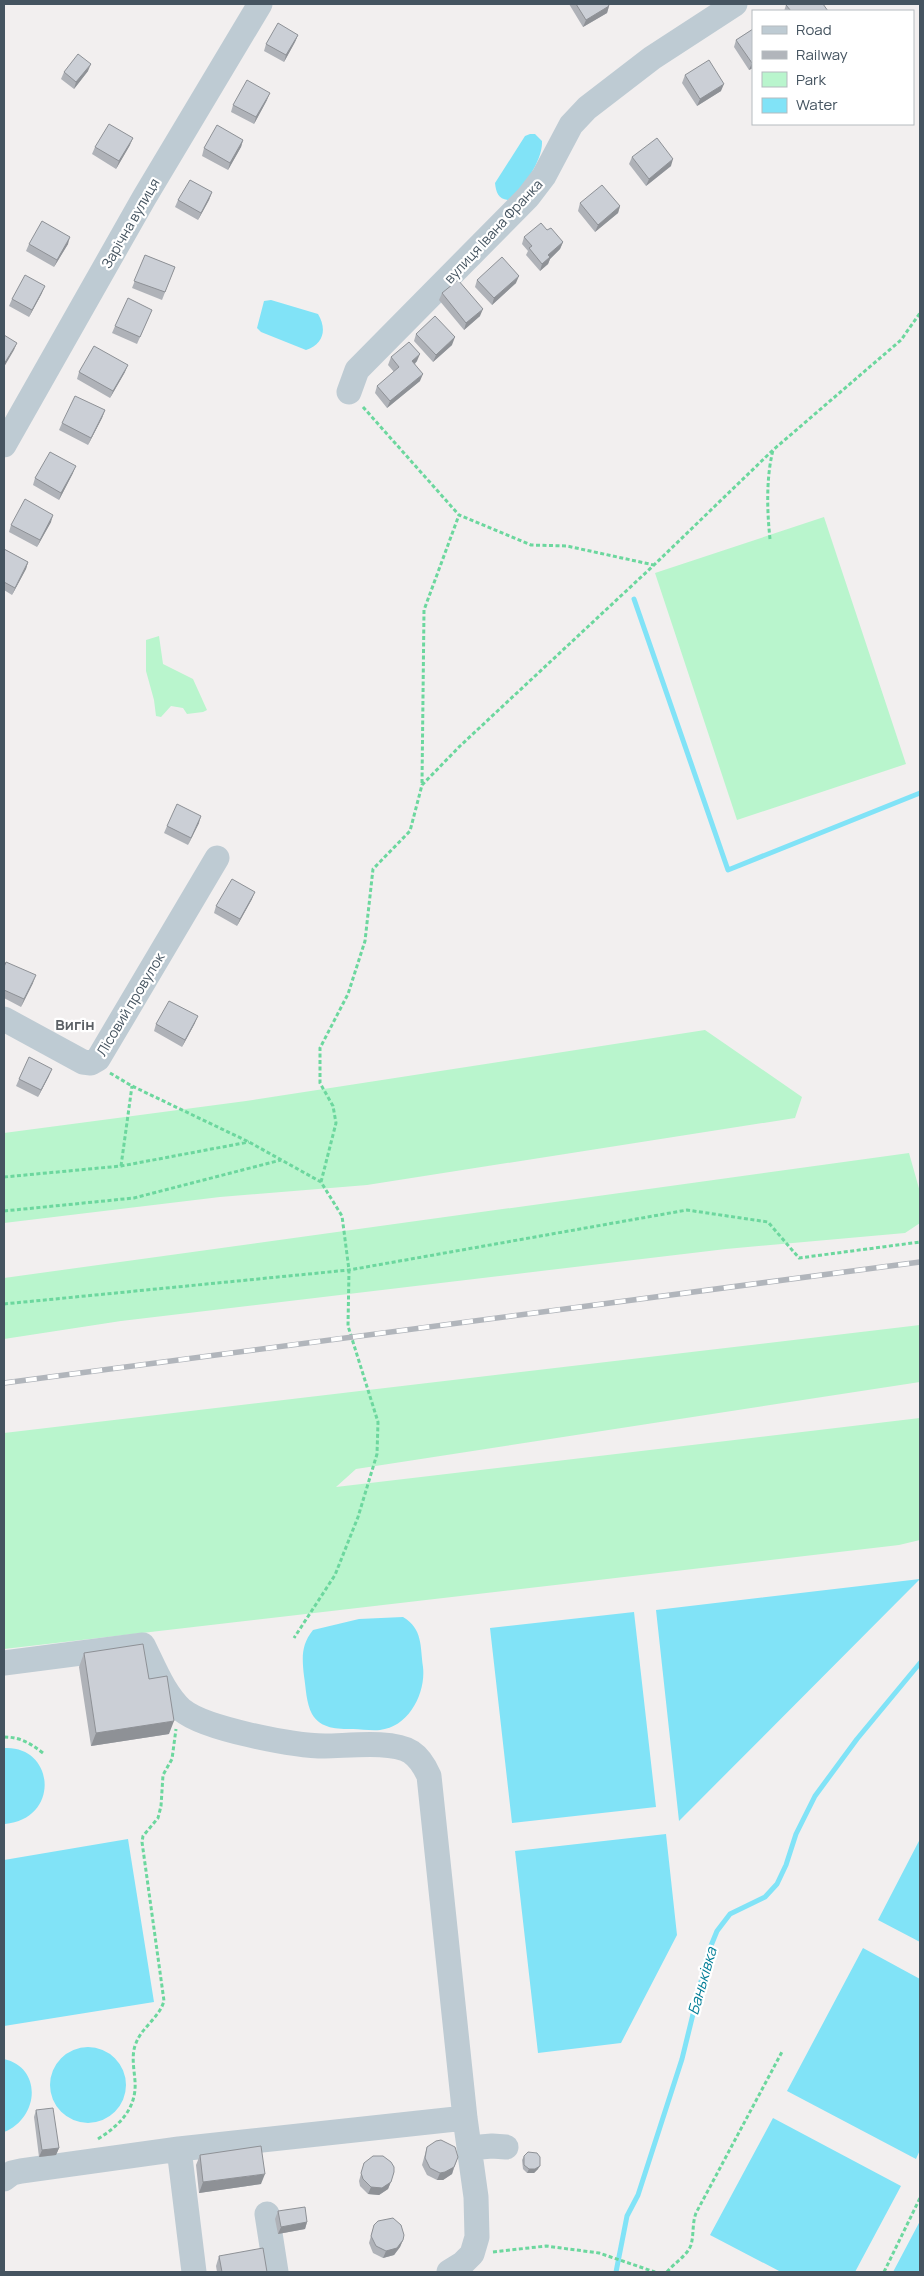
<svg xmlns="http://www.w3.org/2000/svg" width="924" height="2276" font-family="Manrope,sans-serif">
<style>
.green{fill:#b9f5cd}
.water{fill:#81e3f7}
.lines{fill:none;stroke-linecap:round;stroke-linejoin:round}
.stream{stroke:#81e3f7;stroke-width:5}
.path{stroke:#6cd79e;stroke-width:3;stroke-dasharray:4 2.5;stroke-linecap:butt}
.minor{stroke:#becbd3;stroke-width:25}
.rail-casing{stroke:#b1b5bb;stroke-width:5.5}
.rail{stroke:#fff;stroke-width:4;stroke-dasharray:11;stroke-linecap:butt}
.wall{fill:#afb2b8}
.shaded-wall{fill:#8e9196}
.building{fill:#cbcfd6;stroke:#8e9196}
.labels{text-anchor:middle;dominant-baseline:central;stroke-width:4.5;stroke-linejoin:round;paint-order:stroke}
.street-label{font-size:14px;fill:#455460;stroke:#fff}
.neighbourhood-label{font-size:15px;font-weight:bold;fill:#5b6065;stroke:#fff}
.water-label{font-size:15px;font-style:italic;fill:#037e97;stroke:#fff}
</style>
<rect width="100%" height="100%" fill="#f2efef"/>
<!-- green -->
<path class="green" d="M824,517L906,764L737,820L655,573Z
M159,636L163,664L193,679L207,710L203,712L187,714L183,708L171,706L161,717L156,716L154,700L146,671V640Z
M705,1030L802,1097L795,1118L367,1185L220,1197L4,1223V1133L246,1101Z
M909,1153L920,1192V1223L905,1233L726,1249L121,1321L4,1339V1278Z
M920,1325V1382L356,1469L336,1487L920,1418V1540L899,1545L4,1649V1433Z"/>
<!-- water -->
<path class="water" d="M530,134H535L542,141C543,160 523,189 508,200C498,199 496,192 495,183L525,136Z
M271,300L318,314C327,329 324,344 306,350L261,332L257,328L264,301Z
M920,1579L679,1821L656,1610Z
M634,1612L656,1807L512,1823L490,1628Z
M403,1617C423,1629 420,1646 423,1667C426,1693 409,1727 380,1730C371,1731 361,1729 353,1729C337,1729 321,1729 312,1714C306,1703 306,1688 304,1676C302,1658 301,1645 313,1630L359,1619Z
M4,1748C55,1745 61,1819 5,1824Z
M666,1834L677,1935L621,2043L538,2053L515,1851Z
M128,1839L154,2002L4,2026V1860Z
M920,1839V1942L878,1920Z
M863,1948L920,1979V2150L916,2159L787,2091Z
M50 2085a38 38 0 1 1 76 0a38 38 0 1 1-76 0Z
M4,2059C43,2068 39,2118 4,2132Z
M773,2118L901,2186L855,2272H781L710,2235Z
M920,2221V2272H893Z"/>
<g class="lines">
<!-- stream -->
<path class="stream" d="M634,599L728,870L920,793
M616,2272L627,2216L638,2195L682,2059L708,1953L717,1931L730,1914L765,1897L777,1884L786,1865L796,1834L815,1796L857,1739L920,1663"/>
<!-- path -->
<path class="path" d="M363,407L459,515L531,545L567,546L654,565
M770,539C767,511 766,478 773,450
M422,783L424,610L459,515
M110,1073L132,1086L249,1142L321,1182L342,1216L349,1270L348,1326L378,1422L377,1454L358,1517L335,1575L294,1638
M121,1166L132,1086
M4,1177L121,1166L249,1142
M321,1182L336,1123L333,1106L320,1083V1048L348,994L365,941L373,869L410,831L422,785L460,746L654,565L773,450L901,340L920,313
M4,1211L134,1198L281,1160
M4,1304L349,1270L687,1210L768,1222L799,1258L920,1242
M4,1737C20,1737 30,1743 43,1753
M98,2139C120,2125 137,2108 135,2081C134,2068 131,2055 136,2043C142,2027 159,2018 164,2001L142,1842L143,1836L158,1818L161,1806L163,1775L172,1759L176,1729
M493,2252L546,2246L599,2253L655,2272
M667,2272C674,2263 687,2256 691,2245C694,2234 692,2224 696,2213L783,2050
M884,2272L920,2198"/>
<!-- minor -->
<path class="minor" d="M349,392L357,370L528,197L544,176L571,125L587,108L652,58L735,4
M4,445L144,198L260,4
M4,1019L83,1062L91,1063L98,1059L217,858
M4,1663L143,1645C154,1667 164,1694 182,1710C205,1729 294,1746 325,1746C347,1746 392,1740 411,1752C420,1758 425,1767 429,1776L465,2118L476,2197L477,2237L472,2254L462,2264L449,2272
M469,2148L492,2146L506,2147
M179,2149L194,2272
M4,2179L12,2173L21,2171L179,2149L465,2118
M267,2214L276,2272"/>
<defs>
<path id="rail" d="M4,1383L920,1262"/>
</defs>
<!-- rail casing -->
<use href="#rail" class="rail-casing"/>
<!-- rail -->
<use href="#rail" class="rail"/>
</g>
<!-- wall -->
<path class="wall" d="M569,4H608L609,6L607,13L583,27Z
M786,5L828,11H784Z
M753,29V68L749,70L734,47L736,40Z
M298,35L295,42L284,62L264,51L266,44Z
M88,71L74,89L61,79L64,72Z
M685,75L721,91L697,106L682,83Z
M267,100L254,124L231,112L233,105Z
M243,140L241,147L228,170L202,156L204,148Z
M130,145L116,169L92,154L95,147Z
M632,157L671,166L646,186L629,164Z
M212,192L209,200L198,220L175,207L178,200Z
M580,203L620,206L618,213L595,232L578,211Z
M547,230L563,242L560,249L550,259L548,264L540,271L526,255L528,251L522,244L524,237Z
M29,244H68L54,267L26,251Z
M145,255L175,267L162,300L132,288Z
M477,280L516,283L492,305L475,287Z
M42,293L29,317L9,306L12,299Z
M442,293L480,316L464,330L439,300Z
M149,317L137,344L112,333L115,326Z
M416,334L452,345L433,362L414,341Z
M391,357L417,361L415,364L420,381L387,408L375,393L377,386L394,372L388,365Z
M79,372H125L110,398L77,379Z
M105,410L102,418L88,445L59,430L62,423Z
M73,473L59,500L33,485L35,478Z
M51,522L37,547L9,532L11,525Z
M4,549L28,562L26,569L12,595L4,590Z
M199,823L188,845L164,833L167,826Z
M252,899L237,926L214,913L216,906Z
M4,967L33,983L21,1007L4,998Z
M195,1023L182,1047L154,1031L156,1024Z
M49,1076L38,1097L16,1086L19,1079Z
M84,1653L149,1679L169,1734L91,1746L79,1667Z
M36,2110L59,2148L56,2155L39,2157L34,2117Z
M427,2147L458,2157L452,2174L443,2180H437L427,2175L422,2165Z
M200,2155L261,2184L199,2193L196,2165Z
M524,2156L538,2169L534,2173H527L523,2169L522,2160Z
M364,2163L394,2172L388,2189L379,2195L368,2194L360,2186L359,2181Z
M278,2211L307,2222L305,2229L278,2234L275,2219Z
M374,2225L403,2240L400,2247L394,2255L383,2258L373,2253L369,2243Z
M219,2256L267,2272H217L216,2266Z"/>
<!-- shaded-wall -->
<path class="shaded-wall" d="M609,6L607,13L583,27L586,20Z
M298,35L295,42L284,62L286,55Z
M753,62V68L749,70L752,63Z
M91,64L88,71L74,89L76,82Z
M724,84L721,91L697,106L700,99Z
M270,93L267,100L254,124L256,117Z
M133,138L130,145L116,169L119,161Z
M243,140L241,147L228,170L230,163Z
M673,159L671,166L646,186L649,179Z
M212,192L209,200L198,220L201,213Z
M620,206L618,213L595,232L598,225Z
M70,237L68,244L54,267L57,260Z
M563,242L560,249L550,259L548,264L540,271L542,264L548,255Z
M519,276L516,283L492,305L494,298Z
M45,286L42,293L29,317L32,310Z
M483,309L480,316L464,330L466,323Z
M455,337L452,345L433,362L436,355Z
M17,343L14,350L4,367V364Z
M420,354L417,361L410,368L412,361Z
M128,365L125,372L110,398L113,391Z
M423,374L420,381L387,408L390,401Z
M105,410L102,418L88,445L91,438Z
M76,466L73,473L59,500L61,493Z
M53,515L51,522L37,547L40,540Z
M28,562L26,569L12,595L15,588Z
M201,816L199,823L188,845L191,838Z
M255,892L252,899L237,926L240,919Z
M36,975L33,983L21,1007L24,999Z
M198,1016L195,1023L182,1047L185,1040Z
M52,1069L49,1076L38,1097L41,1090Z
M174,1721L169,1734L91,1746L96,1733Z
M59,2148L56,2155L39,2157L42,2150Z
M540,2166L538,2169L534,2173H527L529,2169Z
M454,2167L452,2174L443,2180H437L440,2173Z
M265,2174L261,2184L199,2193L203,2182Z
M391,2182L388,2189L379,2195L368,2194L371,2187Z
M307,2222L305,2229L278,2234L281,2227Z
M403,2240L400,2247L394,2255L383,2258L386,2251Z"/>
<!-- building -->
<path class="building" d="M576,4H608L609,6L586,20Z
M789,4H823L828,11H791L786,5Z
M278,23L298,35L286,55L266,44Z
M753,29V62L752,63L736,40Z
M78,54L91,64L76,82L64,72Z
M709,60L724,84L700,99L685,75Z
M247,80L270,93L256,117L233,105Z
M109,124L133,138L119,161L95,147Z
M217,125L243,140L230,163L204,148Z
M657,138L673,159L649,179L632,157Z
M190,180L212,192L201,213L178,200Z
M602,185L620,206L598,225L580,203Z
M42,221L70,237L57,260L29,244Z
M541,223L547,230L551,228L563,242L548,255L550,257L542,264L529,248L532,246L524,237Z
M145,255L175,267L165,292L134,281Z
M502,257L519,276L494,298L477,280Z
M25,275L45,286L32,310L12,299Z
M458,280L483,309L466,323L442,293Z
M128,298L152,310L140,337L115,326Z
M435,316L455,337L436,355L416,334Z
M4,335L17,343L4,364Z
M409,342L420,354L412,361L423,374L390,401L377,386L399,367L391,357Z
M94,346L128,365L113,391L79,372Z
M75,396L105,410L91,438L62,423Z
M50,452L76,466L61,493L35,478Z
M25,499L53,515L40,540L11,525Z
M4,549L28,562L15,588L4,582Z
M177,804L201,816L191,838L167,826Z
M232,879L255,892L240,919L216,906Z
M6,962L36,975L24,999L4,990V967Z
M169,1001L198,1016L185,1040L156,1024Z
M29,1057L52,1069L41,1090L19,1079Z
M143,1644L149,1679L167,1676L174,1721L96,1733L84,1653Z
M53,2108L59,2148L42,2150L36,2110Z
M441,2140L455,2147L458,2157L454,2167L445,2172L440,2173L430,2168L425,2158L427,2147L436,2141Z
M261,2146L265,2174L203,2182L200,2155Z
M528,2152L537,2153L540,2157V2166L535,2169H529L524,2165V2156Z
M373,2156H383L391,2162L394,2167V2172L391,2182L382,2188L371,2187L363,2179L361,2173L364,2163Z
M305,2207L307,2222L281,2227L278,2211Z
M393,2218L401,2225L404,2235L403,2240L397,2248L386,2251L376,2246L371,2236L374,2225L378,2221Z
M263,2248L267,2272H222L219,2256Z"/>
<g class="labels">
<!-- street labels -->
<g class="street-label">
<text transform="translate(130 223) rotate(-60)">Зарічна вулиця</text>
<text transform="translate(493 231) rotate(-47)">вулиця Івана Франка</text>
<text transform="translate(130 1004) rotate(-59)">Лісовий провулок</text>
</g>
<!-- neighbourhood labels -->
<g class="neighbourhood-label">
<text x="75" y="1024">Вигін</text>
</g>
<!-- water labels -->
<g class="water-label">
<text transform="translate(702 1981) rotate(-74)">Баньківка</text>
</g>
</g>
<!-- border -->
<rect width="924" height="2276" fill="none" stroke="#455460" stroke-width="10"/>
<!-- legend -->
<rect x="752" y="10" width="162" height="115" fill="#ffffff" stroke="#b5bbbf"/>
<rect x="762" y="26" width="25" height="8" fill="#becbd3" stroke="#b5bbbf"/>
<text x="796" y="35" font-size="15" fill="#455460">Road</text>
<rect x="762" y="51" width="25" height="8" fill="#b1b5bb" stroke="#b5bbbf"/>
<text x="796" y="60" font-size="15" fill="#455460">Railway</text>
<rect x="762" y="72" width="25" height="15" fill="#b9f5cd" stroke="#b5bbbf"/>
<text x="796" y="85" font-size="15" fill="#455460">Park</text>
<rect x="762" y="98" width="25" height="15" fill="#81e3f7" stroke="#b5bbbf"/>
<text x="796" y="110" font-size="15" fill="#455460">Water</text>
</svg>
